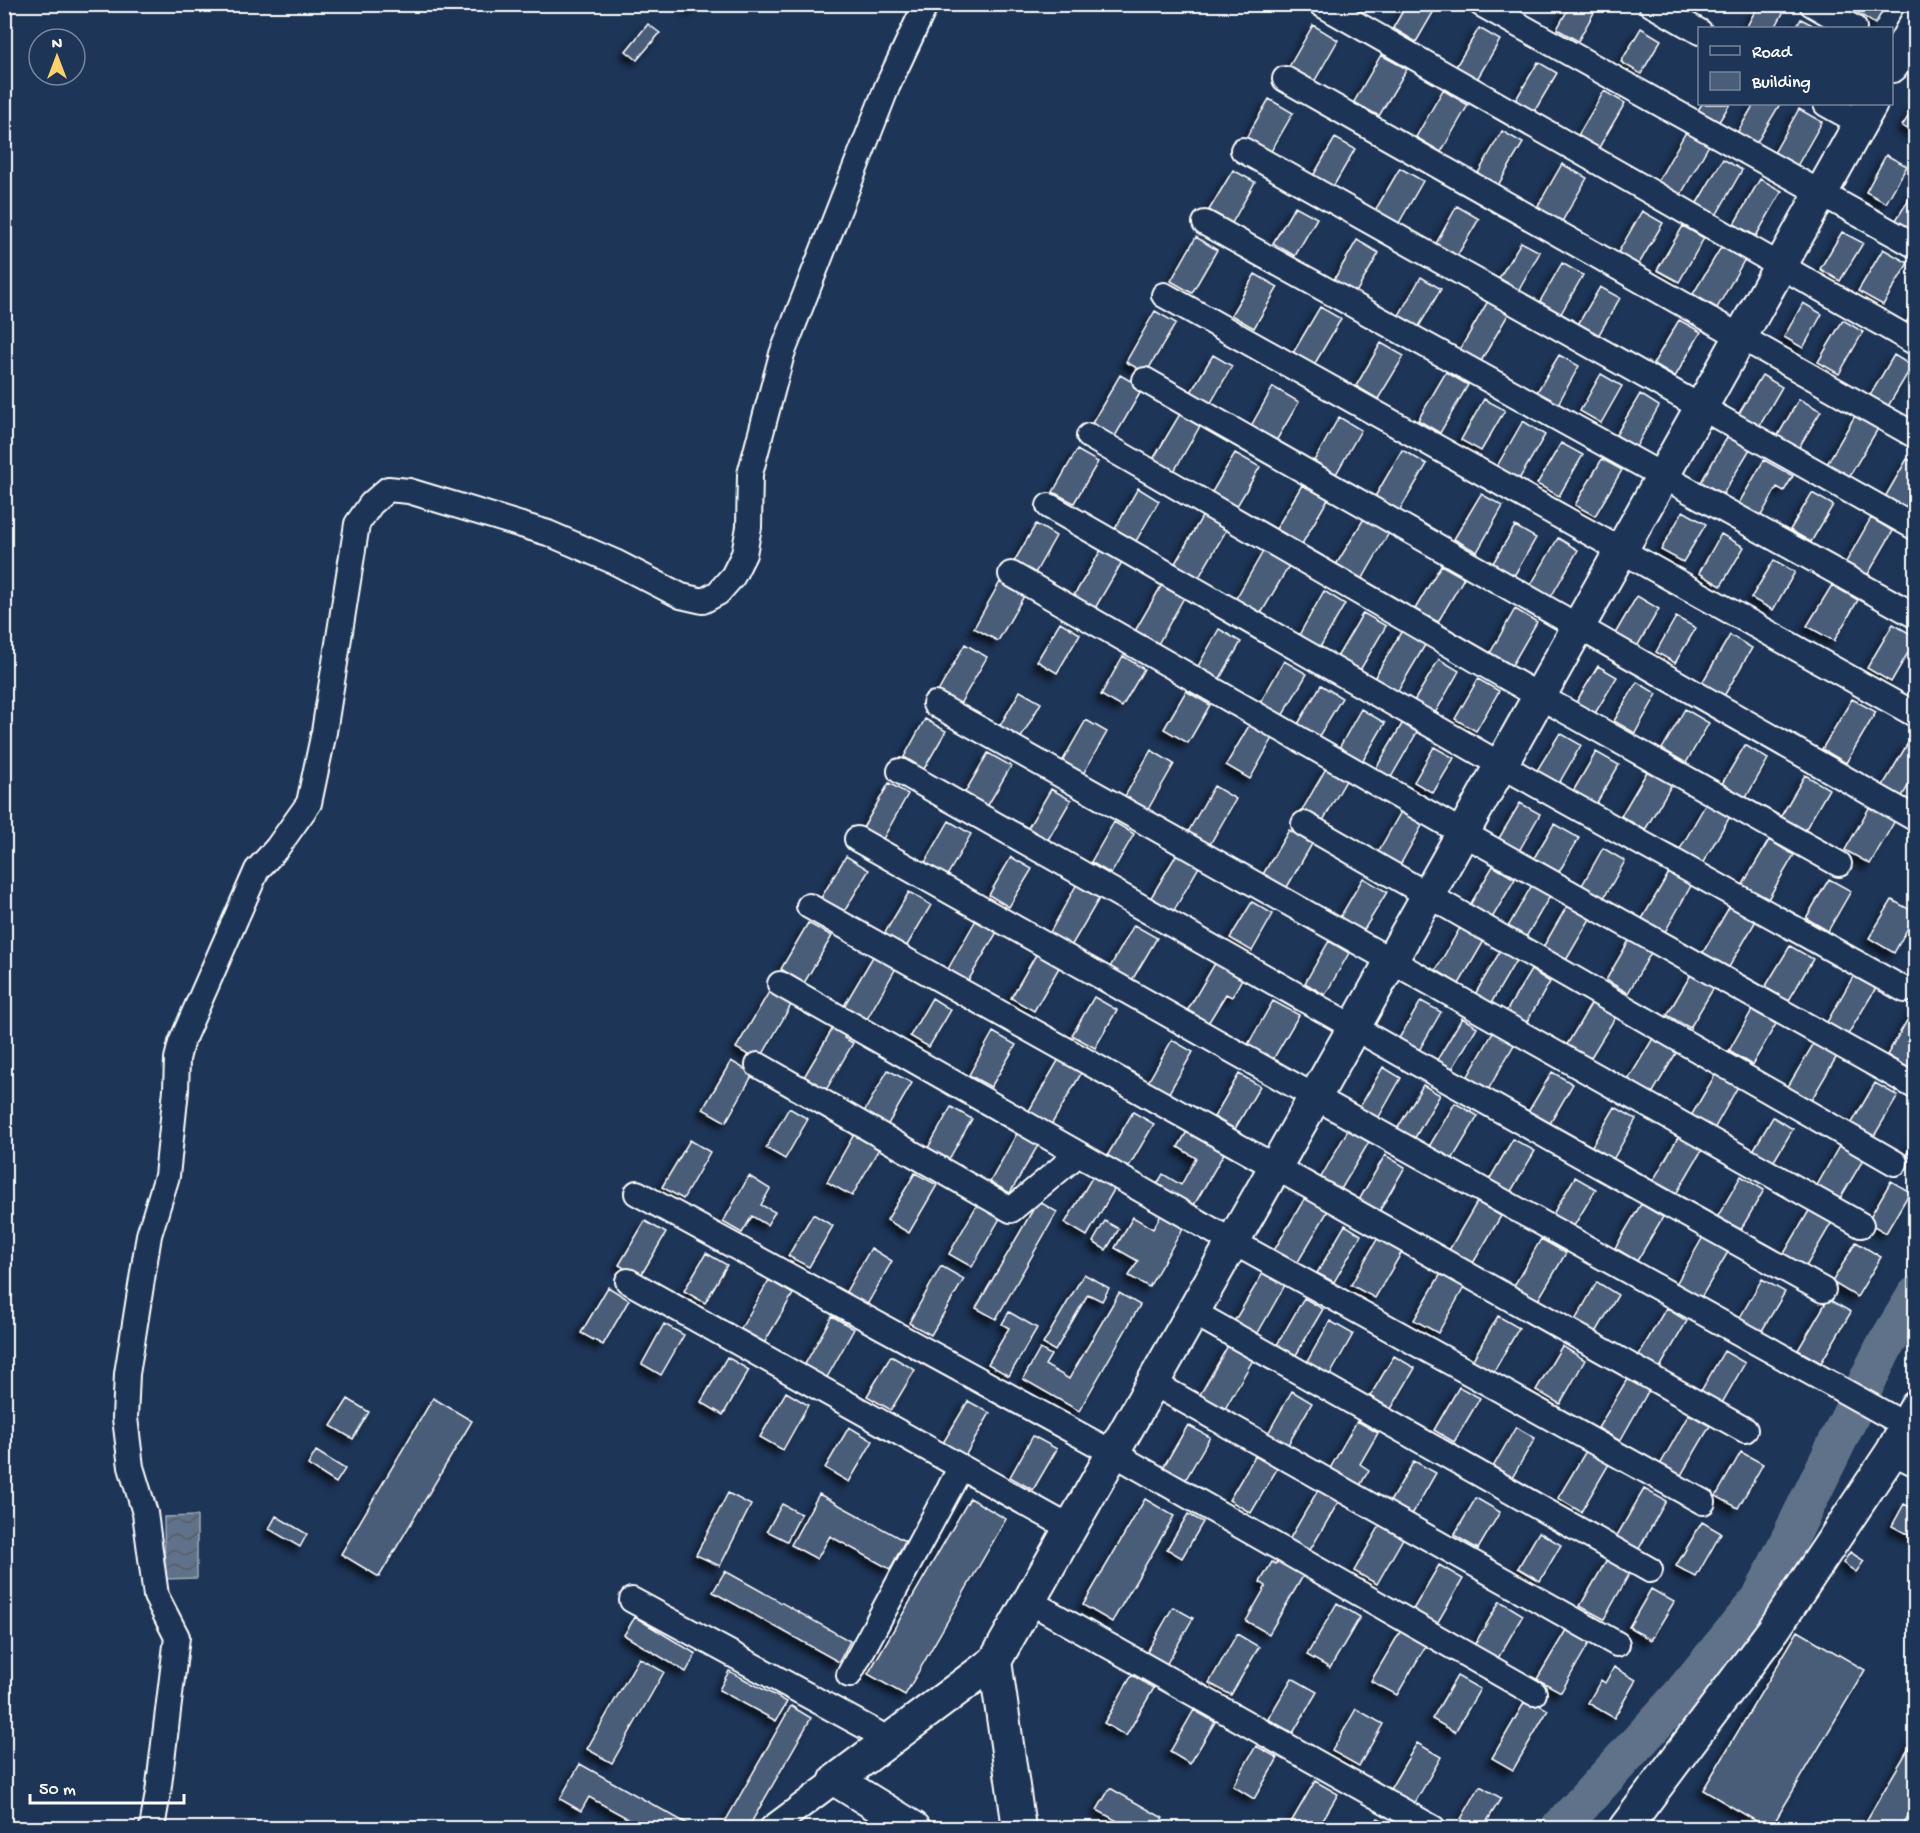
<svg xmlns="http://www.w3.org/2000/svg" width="1920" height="1833" font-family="'Gochi Hand',sans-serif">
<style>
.water{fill:url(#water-waves);stroke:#a0aab8;stroke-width:1.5}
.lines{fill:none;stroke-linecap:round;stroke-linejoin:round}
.river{stroke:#617289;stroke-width:38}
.building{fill:#4a5d79;stroke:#fff;stroke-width:1.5;filter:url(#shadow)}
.minor-casing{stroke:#fff;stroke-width:28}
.tertiary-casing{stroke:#fff;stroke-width:36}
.minor{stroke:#1d3557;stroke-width:24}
.tertiary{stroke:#1d3557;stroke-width:32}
</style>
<defs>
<pattern id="water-waves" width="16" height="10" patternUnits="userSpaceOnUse" patternTransform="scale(1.5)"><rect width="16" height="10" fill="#617289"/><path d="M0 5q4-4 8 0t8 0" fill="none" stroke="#555d67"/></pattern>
<filter id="shadow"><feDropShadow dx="-5.5" dy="5.5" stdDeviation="3" flood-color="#0009"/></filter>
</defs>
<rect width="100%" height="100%" fill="#1d3557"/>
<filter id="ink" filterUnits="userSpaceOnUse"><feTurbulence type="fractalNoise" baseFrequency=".0167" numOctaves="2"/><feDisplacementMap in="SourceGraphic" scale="12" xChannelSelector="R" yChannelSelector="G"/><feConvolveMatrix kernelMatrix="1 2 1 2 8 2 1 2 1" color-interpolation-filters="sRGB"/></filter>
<g filter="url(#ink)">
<!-- water -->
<path class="water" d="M197,1516V1578L165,1579L164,1517Z"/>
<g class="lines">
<!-- river -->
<path class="river" d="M1560,1828L1680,1696L1760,1599L1883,1349L1916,1295"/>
</g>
<!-- building -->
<path class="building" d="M685,4H699L693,11Z
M1407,4H1438L1416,42L1393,28Z
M1571,4H1592L1597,7L1578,41L1557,29Z
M1759,4H1773L1784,11L1775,28H1746Z
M1857,4H1887L1875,24L1854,10Z
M1801,19L1818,28H1796Z
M648,24L660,33L637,60L626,51Z
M1313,25L1338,40L1314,82L1289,67Z
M1479,28L1500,40L1476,81L1455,68Z
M1641,28L1661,40L1641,74L1621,62Z
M1381,55L1407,69L1379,116L1354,102Z
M1538,62L1557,73L1534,112L1515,101Z
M1443,90L1468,105L1441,152L1416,137Z
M1604,91L1625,103L1597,151L1576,139Z
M1269,99L1293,113L1270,153L1246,138Z
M1702,104H1730L1715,128L1694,116Z
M1754,104H1780L1756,144L1737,133Z
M1916,105V134L1902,126Z
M1799,109L1822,122L1797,166L1774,153Z
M1502,131L1523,143L1497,187L1477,175Z
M1686,132L1709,145L1680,196L1657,183Z
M1335,138L1355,149L1333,187L1313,176Z
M1886,155L1907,166L1886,203L1866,192Z
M1723,159L1742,170L1714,219L1694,208Z
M1562,164L1587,178L1560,225L1535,211Z
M1400,168L1423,181L1396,228L1373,214Z
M1233,170L1255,182L1232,223L1209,210Z
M1760,179L1782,191L1756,236L1734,224Z
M1916,188V243L1891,228Z
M1295,206L1317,218L1295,256L1273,243Z
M1457,206L1479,219L1454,261L1433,249Z
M1642,211L1663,223L1636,269L1615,258Z
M1683,226L1704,238L1679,282L1657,270Z
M1842,232L1863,243L1840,281L1820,269Z
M1196,237L1217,250L1192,293L1171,281Z
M1357,240L1379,253L1354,296L1332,283Z
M1521,242L1540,252L1519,290L1499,278Z
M1723,244L1746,257L1717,308L1693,294Z
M1883,249L1908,263L1883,305L1858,291Z
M1562,263L1583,275L1559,317L1538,305Z
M1255,274L1278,287L1254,328L1231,315Z
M1421,277L1441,289L1418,328L1398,317Z
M1600,287L1620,298L1594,343L1574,331Z
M1488,301L1509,313L1480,363L1459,351Z
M1803,303L1822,314L1803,348L1784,337Z
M1916,306V332L1904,326Z
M1320,307L1341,319L1314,365L1293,353Z
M1155,311L1176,323L1146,373L1126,362Z
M1679,320L1701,332L1675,377L1653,364Z
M1843,320L1863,332L1839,374L1818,362Z
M1381,343L1404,356L1378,399L1356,386Z
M1213,355L1232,366L1208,408L1188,397Z
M1559,355L1579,366L1558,404L1537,392Z
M1894,355L1912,366L1887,408L1869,397Z
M1446,372L1468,385L1440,433L1418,420Z
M1601,374L1622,386L1601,423L1580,411Z
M1120,375L1143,388L1114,438L1091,425Z
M1762,375L1782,387L1756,432L1735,420Z
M1273,387L1299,402L1276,441L1251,426Z
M1640,394L1659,406L1636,447L1616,435Z
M1484,399L1505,410L1481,451L1461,440Z
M1799,399L1821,411L1798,449L1777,437Z
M1180,414L1200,426L1173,473L1152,461Z
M1856,414L1879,427L1849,477L1827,464Z
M1339,417L1361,430L1336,474L1314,461Z
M1523,421L1545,435L1518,481L1496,468Z
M1728,436L1750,449L1723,494L1701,482Z
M1561,443L1583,455L1559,496L1537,484Z
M1077,450L1098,462L1074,503L1053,492Z
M1402,450L1427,464L1397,515L1373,500Z
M1235,453L1260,467L1234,511L1209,497Z
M1602,459L1622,470L1595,516L1575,505Z
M1907,459L1916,463V490L1904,509L1885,497Z
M1764,460L1793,476L1784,491L1777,487L1758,521L1736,508Z
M1302,485L1328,499L1302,544L1276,529Z
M1138,488L1159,501L1136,541L1115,529Z
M1812,493L1833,505L1811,542L1790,530Z
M1481,494L1503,506L1477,552L1454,539Z
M1683,511L1706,524L1683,562L1661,550Z
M1203,515L1227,529L1198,579L1174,565Z
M1365,517L1390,531L1360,583L1334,568Z
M1871,518L1893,531L1867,576L1845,564Z
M1036,524L1056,536L1030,582L1009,570Z
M1515,526L1536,538L1514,576L1493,563Z
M1721,534L1744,547L1721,586L1699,573Z
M1558,538L1578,550L1548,602L1528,590Z
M1101,550L1122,562L1094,610L1073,597Z
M1264,550L1290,564L1259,617L1234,602Z
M1774,560L1795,572L1773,610L1751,598Z
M1441,565L1464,578L1438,622L1415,609Z
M1164,581L1186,594L1158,644L1135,631Z
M1000,582L1024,596L998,641L974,628Z
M1916,584V603L1907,598Z
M1832,585L1858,600L1834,641L1807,626Z
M1324,591L1345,604L1319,649L1298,637Z
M1637,596L1659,609L1635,650L1613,637Z
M1515,609L1537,622L1511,667L1489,655Z
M1363,613L1386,626L1356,677L1333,664Z
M1676,617L1696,628L1675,663L1656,652Z
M1060,622L1080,634L1057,673L1037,661Z
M1893,624L1916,637V639L1891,682L1867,668Z
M1404,627L1428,640L1395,696L1372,682Z
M1219,629L1241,642L1219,680L1197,668Z
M1730,635L1752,648L1724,696L1702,683Z
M965,644L987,657L960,704L938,692Z
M1123,656L1144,669L1122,707L1101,695Z
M1439,659L1459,671L1435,713L1414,701Z
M1284,661L1307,674L1281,718L1259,705Z
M1598,666L1617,677L1594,715L1575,704Z
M1478,679L1499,691L1476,731L1455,719Z
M1637,682L1657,694L1635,733L1614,721Z
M1321,685L1342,698L1319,736L1298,724Z
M1020,691L1041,703L1019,741L998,729Z
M1186,691L1210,705L1188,743L1164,729Z
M1852,699L1876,712L1846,763L1822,749Z
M1361,709L1385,723L1361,764L1338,750Z
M1685,709L1709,723L1686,763L1662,749Z
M925,719L946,731L924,769L904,757Z
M1405,719L1420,727L1390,779L1375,770Z
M1086,720L1107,732L1083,774L1062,762Z
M1250,724L1273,738L1250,779L1226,765Z
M1560,733L1581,745L1558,785L1536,772Z
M1908,743L1916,747V773L1901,798L1882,787Z
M1745,745L1768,759L1744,801L1720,787Z
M1434,747L1454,758L1433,793L1414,782Z
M1151,750L1174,764L1147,811L1124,798Z
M1596,752L1619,765L1595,806L1572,793Z
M988,753L1011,766L984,812L961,799Z
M1328,765L1348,777L1321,824L1301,812Z
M1648,770L1672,784L1645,830L1621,816Z
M1805,775L1829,789L1804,832L1780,818Z
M889,783L908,794L880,844L860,833Z
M1214,786L1236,799L1209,846L1187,834Z
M1051,789L1071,800L1045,845L1025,833Z
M1707,802L1731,815L1702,864L1679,851Z
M1520,803L1540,814L1519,851L1498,840Z
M1872,803L1897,817L1870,864L1845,850Z
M1402,810L1424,822L1400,865L1378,852Z
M949,821L971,834L944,881L922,868Z
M1114,822L1134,834L1111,874L1091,862Z
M1554,824L1579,838L1559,872L1534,858Z
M1289,830L1312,844L1283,894L1259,881Z
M1769,840L1794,855L1767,901L1742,886Z
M1603,848L1625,861L1602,901L1580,889Z
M1178,852L1200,865L1173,912L1150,899Z
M846,856L869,870L841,917L818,903Z
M1011,857L1032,869L1009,907L989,895Z
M1493,866L1515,879L1492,918L1470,905Z
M1670,871L1692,884L1662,937L1639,924Z
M1363,878L1387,892L1362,933L1339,919Z
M1829,879L1851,891L1828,931L1806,918Z
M1077,884L1100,897L1070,948L1048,936Z
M1532,885L1550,896L1526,937L1508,927Z
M909,892L931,905L905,949L883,936Z
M1892,900L1916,913L1894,953L1869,938Z
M1252,902L1273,914L1252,951L1230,938Z
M1731,904L1757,919L1728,969L1702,954Z
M1567,906L1590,919L1565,962L1542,949Z
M976,920L997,932L968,981L948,969Z
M808,923L832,936L804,983L781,969Z
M1134,925L1157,938L1131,982L1109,969Z
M1460,928L1484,941L1459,984L1436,970Z
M1630,939L1652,951L1628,993L1606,980Z
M1329,941L1349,953L1325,995L1305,983Z
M1790,946L1813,959L1788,1002L1764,989Z
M1502,948L1518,957L1490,1005L1474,996Z
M1037,953L1060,966L1034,1011L1011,998Z
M874,955L896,968L867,1019L844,1006Z
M1217,960L1244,975L1232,997L1226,994L1204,1030L1183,1018Z
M1531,970L1550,982L1524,1027L1504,1015Z
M1693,971L1716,984L1690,1028L1667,1015Z
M1854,975L1876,988L1847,1036L1826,1024Z
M769,992L791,1005L759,1061L736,1048Z
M1094,997L1117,1010L1095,1048L1072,1035Z
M932,998L951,1010L929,1047L910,1036Z
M1594,999L1618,1013L1585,1067L1562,1053Z
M1273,1001L1299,1015L1271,1063L1246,1048Z
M1421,1001L1441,1012L1418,1052L1398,1040Z
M1916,1005V1059L1910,1069L1887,1055Z
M1752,1010L1776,1024L1752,1065L1729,1051Z
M1462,1018L1477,1027L1451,1071L1436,1062Z
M837,1021L850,1029L844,1038L853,1043L826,1090L804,1077Z
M1494,1031L1515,1043L1485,1095L1464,1083Z
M993,1032L1016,1045L991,1087L969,1075Z
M1655,1035L1679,1048L1652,1094L1628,1080Z
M1817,1038L1840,1051L1809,1104L1786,1090Z
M1172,1040L1193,1052L1167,1096L1147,1084Z
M1059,1059L1082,1072L1050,1127L1027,1114Z
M731,1061L753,1074L726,1122L703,1109Z
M1383,1067L1401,1078L1376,1122L1357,1112Z
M888,1070L912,1083L887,1126L864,1112Z
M1718,1070L1740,1083L1714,1129L1691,1116Z
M1552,1072L1573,1084L1544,1134L1522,1122Z
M1239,1074L1260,1086L1235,1129L1214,1117Z
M1875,1083L1898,1096L1871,1141L1849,1128Z
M1423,1085L1440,1095L1413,1141L1396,1131Z
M1455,1103L1478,1116L1450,1163L1427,1150Z
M951,1107L972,1119L949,1159L928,1148Z
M1615,1107L1636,1119L1611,1163L1589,1151Z
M789,1108L808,1119L785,1159L766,1148Z
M1133,1112L1154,1124L1128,1168L1107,1156Z
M1773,1117L1793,1129L1771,1166L1751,1154Z
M1189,1128L1226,1150L1190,1212L1153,1191L1163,1174L1181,1185L1196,1158L1178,1147Z
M1019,1130L1040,1142L1010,1193L990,1182Z
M1348,1130L1369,1142L1340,1191L1320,1179Z
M856,1131L881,1145L852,1196L827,1182Z
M1680,1134L1703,1148L1676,1194L1653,1181Z
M1916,1138V1161L1906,1155Z
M1513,1139L1535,1151L1507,1198L1486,1185Z
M690,1140L710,1152L683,1199L662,1187Z
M1842,1141L1866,1155L1838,1202L1815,1189Z
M1385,1155L1405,1167L1379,1212L1359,1200Z
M915,1173L937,1185L909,1233L887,1220Z
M749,1176L770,1189L761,1205L775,1212L767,1225L752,1216L742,1233L723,1222Z
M1093,1176L1115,1188L1087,1236L1065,1223Z
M1741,1176L1764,1190L1737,1236L1714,1223Z
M1575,1177L1596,1189L1571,1231L1550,1219Z
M1891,1181L1910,1192L1886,1233L1867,1222Z
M1306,1196L1329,1209L1295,1267L1272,1254Z
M980,1200L1003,1213L972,1267L949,1254Z
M1038,1201L1057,1212L996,1319L976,1308Z
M1477,1202L1501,1216L1469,1270L1445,1257Z
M1641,1204L1663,1217L1637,1261L1615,1248Z
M1810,1209L1832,1222L1804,1270L1782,1257Z
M813,1214L833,1226L809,1267L788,1256Z
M1161,1215L1183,1228L1149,1287L1129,1276L1138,1261L1115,1248L1133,1217L1153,1229Z
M645,1221L666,1233L640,1277L619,1265Z
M1105,1221L1119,1229L1106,1250L1093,1242Z
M1345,1225L1361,1235L1334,1282L1317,1273Z
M1379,1236L1403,1250L1375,1298L1351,1285Z
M1703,1237L1728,1252L1699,1301L1675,1286Z
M1541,1239L1566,1253L1534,1307L1510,1293Z
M1856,1242L1881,1257L1857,1297L1832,1282Z
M871,1248L892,1261L864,1310L843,1297Z
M706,1253L727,1265L705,1303L684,1291Z
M941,1266L964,1279L931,1335L909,1323Z
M1443,1270L1466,1284L1438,1333L1414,1320Z
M1263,1273L1285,1285L1255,1338L1232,1325Z
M1084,1274L1109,1288L1102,1301L1088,1294L1055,1351L1043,1344Z
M1762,1279L1785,1292L1760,1334L1738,1321Z
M769,1280L793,1294L763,1345L739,1332Z
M1597,1282L1618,1295L1594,1336L1573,1324Z
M608,1287L629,1300L603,1345L581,1333Z
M1119,1293L1140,1305L1079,1411L1023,1379L1040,1349L1051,1355L1045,1365L1069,1379Z
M1304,1298L1323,1309L1296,1355L1277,1345Z
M1828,1299L1851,1312L1821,1363L1798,1350Z
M1666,1308L1687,1321L1658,1371L1637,1358Z
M1009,1312L1037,1328L1009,1376L988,1364L1009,1328L1002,1324Z
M832,1316L854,1329L826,1379L804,1366Z
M1498,1316L1519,1328L1493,1373L1472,1361Z
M1330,1321L1353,1334L1330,1375L1307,1362Z
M664,1324L684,1335L661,1375L642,1364Z
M1229,1344L1254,1358L1222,1414L1197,1400Z
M1562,1346L1585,1360L1560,1404L1536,1390Z
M1724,1351L1745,1363L1718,1410L1697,1398Z
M891,1356L915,1370L891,1410L867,1396Z
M1394,1356L1415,1368L1391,1409L1370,1396Z
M727,1357L749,1370L723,1415L701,1402Z
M1629,1376L1650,1388L1620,1441L1598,1428Z
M1459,1387L1480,1398L1454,1442L1434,1430Z
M1292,1391L1312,1403L1286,1448L1266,1437Z
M786,1392L808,1405L783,1450L760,1437Z
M433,1398L472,1421L379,1577L341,1554Z
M348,1399L369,1412L353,1439L331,1426Z
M968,1401L990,1413L965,1456L943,1443Z
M1689,1414L1710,1426L1680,1477L1660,1465Z
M1357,1421L1378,1433L1360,1464L1369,1470L1358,1489L1328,1472Z
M1188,1425L1210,1437L1183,1484L1161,1471Z
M849,1427L873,1441L849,1482L825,1468Z
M1516,1427L1535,1438L1512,1478L1493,1467Z
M1033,1436L1057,1449L1033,1490L1010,1477Z
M316,1451L345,1469L336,1483L308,1465Z
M1586,1451L1609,1464L1581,1512L1558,1498Z
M1741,1452L1763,1464L1738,1508L1716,1496Z
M1255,1456L1277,1469L1251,1513L1229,1500Z
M1414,1461L1436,1473L1410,1518L1388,1505Z
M1644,1489L1666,1501L1637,1552L1615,1539Z
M1318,1490L1339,1501L1306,1557L1286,1545Z
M728,1493L751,1505L720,1566L696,1555Z
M819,1494L905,1541L890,1569L830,1536L817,1559L791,1545Z
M970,1498L1006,1519L905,1695L868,1674Z
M1476,1498L1500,1512L1478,1549L1454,1535Z
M1145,1499L1174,1516L1112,1622L1083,1605Z
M782,1504L801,1514L787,1541L767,1531Z
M1904,1504L1916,1510V1539L1892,1526Z
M1188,1514L1203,1522L1182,1558L1167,1549Z
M276,1516L307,1534L300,1547L269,1529Z
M1382,1522L1405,1535L1377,1584L1354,1571Z
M1702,1522L1721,1533L1696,1577L1676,1566Z
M1539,1532L1561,1545L1540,1581L1518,1568Z
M1850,1552L1864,1561L1856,1572L1843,1563Z
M1609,1556L1632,1569L1604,1619L1580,1606Z
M1281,1557L1306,1571L1269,1634L1246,1621L1266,1586L1260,1582L1272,1562L1276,1564Z
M1439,1565L1463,1579L1435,1627L1411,1613Z
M725,1571L850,1641L839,1662L713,1592Z
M1651,1589L1674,1602L1651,1640L1629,1627Z
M1500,1601L1523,1615L1497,1660L1473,1647Z
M1337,1603L1360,1617L1330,1668L1307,1655Z
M1173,1607L1193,1618L1166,1665L1146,1654Z
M635,1617L696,1654L686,1672L624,1635Z
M1569,1625L1592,1638L1561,1692L1537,1679Z
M1403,1627L1428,1642L1397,1695L1371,1681Z
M1798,1631L1865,1670L1771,1828H1768L1703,1790Z
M1237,1634L1259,1647L1231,1695L1209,1683Z
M639,1658L664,1672L612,1763L587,1749Z
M1614,1667L1636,1680L1614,1718L1588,1703L1601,1680L1605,1683Z
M729,1671L787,1702L776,1721L719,1690Z
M1132,1675L1154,1688L1126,1736L1104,1723Z
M1457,1676L1480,1689L1455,1732L1432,1719Z
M1292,1678L1317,1692L1293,1733L1268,1719Z
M1527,1698L1548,1710L1513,1770L1492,1758Z
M791,1706L811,1718L748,1828H736L725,1822Z
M1356,1709L1383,1724L1359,1766L1332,1751Z
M1194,1710L1215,1722L1190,1764L1170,1752Z
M1916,1736V1803L1901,1828H1862Z
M1417,1743L1441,1757L1413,1806L1389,1791Z
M1256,1746L1278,1758L1254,1799L1233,1786Z
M580,1764L695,1828H645L589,1797L581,1811L560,1799Z
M1315,1781L1338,1794L1318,1828H1297L1290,1824Z
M1480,1786L1501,1798L1483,1828H1477L1461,1819Z
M1110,1788L1163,1818L1157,1828H1130L1097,1810Z
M1378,1818L1397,1828H1371Z"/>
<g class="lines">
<defs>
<path id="minor" d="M1321,4L1916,343
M1481,4L1916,246
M1651,4L1700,32
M1812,4L1854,28
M1285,79L1916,436
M1826,104L1860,123
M1243,150L1916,528
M1205,223L1916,616
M1164,295L1916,715
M1145,380L1916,819
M1089,436L1539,696L1839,864
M1049,506L1501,765L1905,990
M1011,574L1463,833L1916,1087
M935,704L1861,1225
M900,771C1208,944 1514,1120 1823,1290
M1304,824L1895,1163
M857,839L1315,1097L1907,1426
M809,906L1745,1430
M780,984L1233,1242L1703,1502
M758,1065L1011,1210L1078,1154
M637,1193L1113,1453L1534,1693
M628,1281L1070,1528
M1193,1312L1650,1570
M1153,1383L1617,1644
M1892,1452L1916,1464
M632,1600L890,1740
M1029,1601L1433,1828
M849,1675L961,1467
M152,1828L158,1793L177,1637L156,1596L145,1513L131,1467L125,1418L127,1374L149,1235L167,1176L176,1090L177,1059L181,1043L257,870L277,848L309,803L324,732L357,524L371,504L388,489L409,491L548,533L615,562L681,596L703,601L718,593L733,576L744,554L749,527L750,474L782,354L887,87L926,4
M772,1828L836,1780"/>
<path id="tertiary" d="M1892,66L1916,23
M914,1828L836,1780L995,1661
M1019,1828L995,1661L1315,1097L1871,104
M1625,1828L1774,1629L1892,1452L1916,1407"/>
</defs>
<!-- minor casing -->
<use href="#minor" class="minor-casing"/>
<!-- tertiary casing -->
<use href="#tertiary" class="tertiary-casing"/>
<!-- minor -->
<use href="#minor" class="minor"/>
<!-- tertiary -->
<use href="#tertiary" class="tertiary"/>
</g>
</g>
<!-- margin -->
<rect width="1920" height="1833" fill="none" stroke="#1d3557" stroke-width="24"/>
<rect x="12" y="12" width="1896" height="1809" fill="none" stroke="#fff" stroke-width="2" filter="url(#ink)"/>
<!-- legend -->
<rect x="1698" y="27" width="195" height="78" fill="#1d3557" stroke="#77869a" stroke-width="1.5"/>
<rect x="1710" y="46" width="30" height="9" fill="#1d3557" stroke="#77869a" stroke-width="1.5"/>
<text x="1752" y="57" font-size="18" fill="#ffffff">Road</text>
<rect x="1710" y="72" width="30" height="18" fill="#4a5d79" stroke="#77869a" stroke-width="1.5"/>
<text x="1752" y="87" font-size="18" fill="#ffffff">Building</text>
<!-- north arrow -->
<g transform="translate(57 57)"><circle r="28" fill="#1d3557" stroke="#77869a" stroke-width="1.5"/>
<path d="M0-4.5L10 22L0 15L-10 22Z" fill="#ffd166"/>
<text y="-9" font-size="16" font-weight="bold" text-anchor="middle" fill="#ffffff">N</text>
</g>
<!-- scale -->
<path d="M30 1794v9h154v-9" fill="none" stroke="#ffffff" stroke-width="3"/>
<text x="39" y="1794" font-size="18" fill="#ffffff" stroke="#1d3557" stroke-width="4.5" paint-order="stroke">50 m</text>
</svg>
